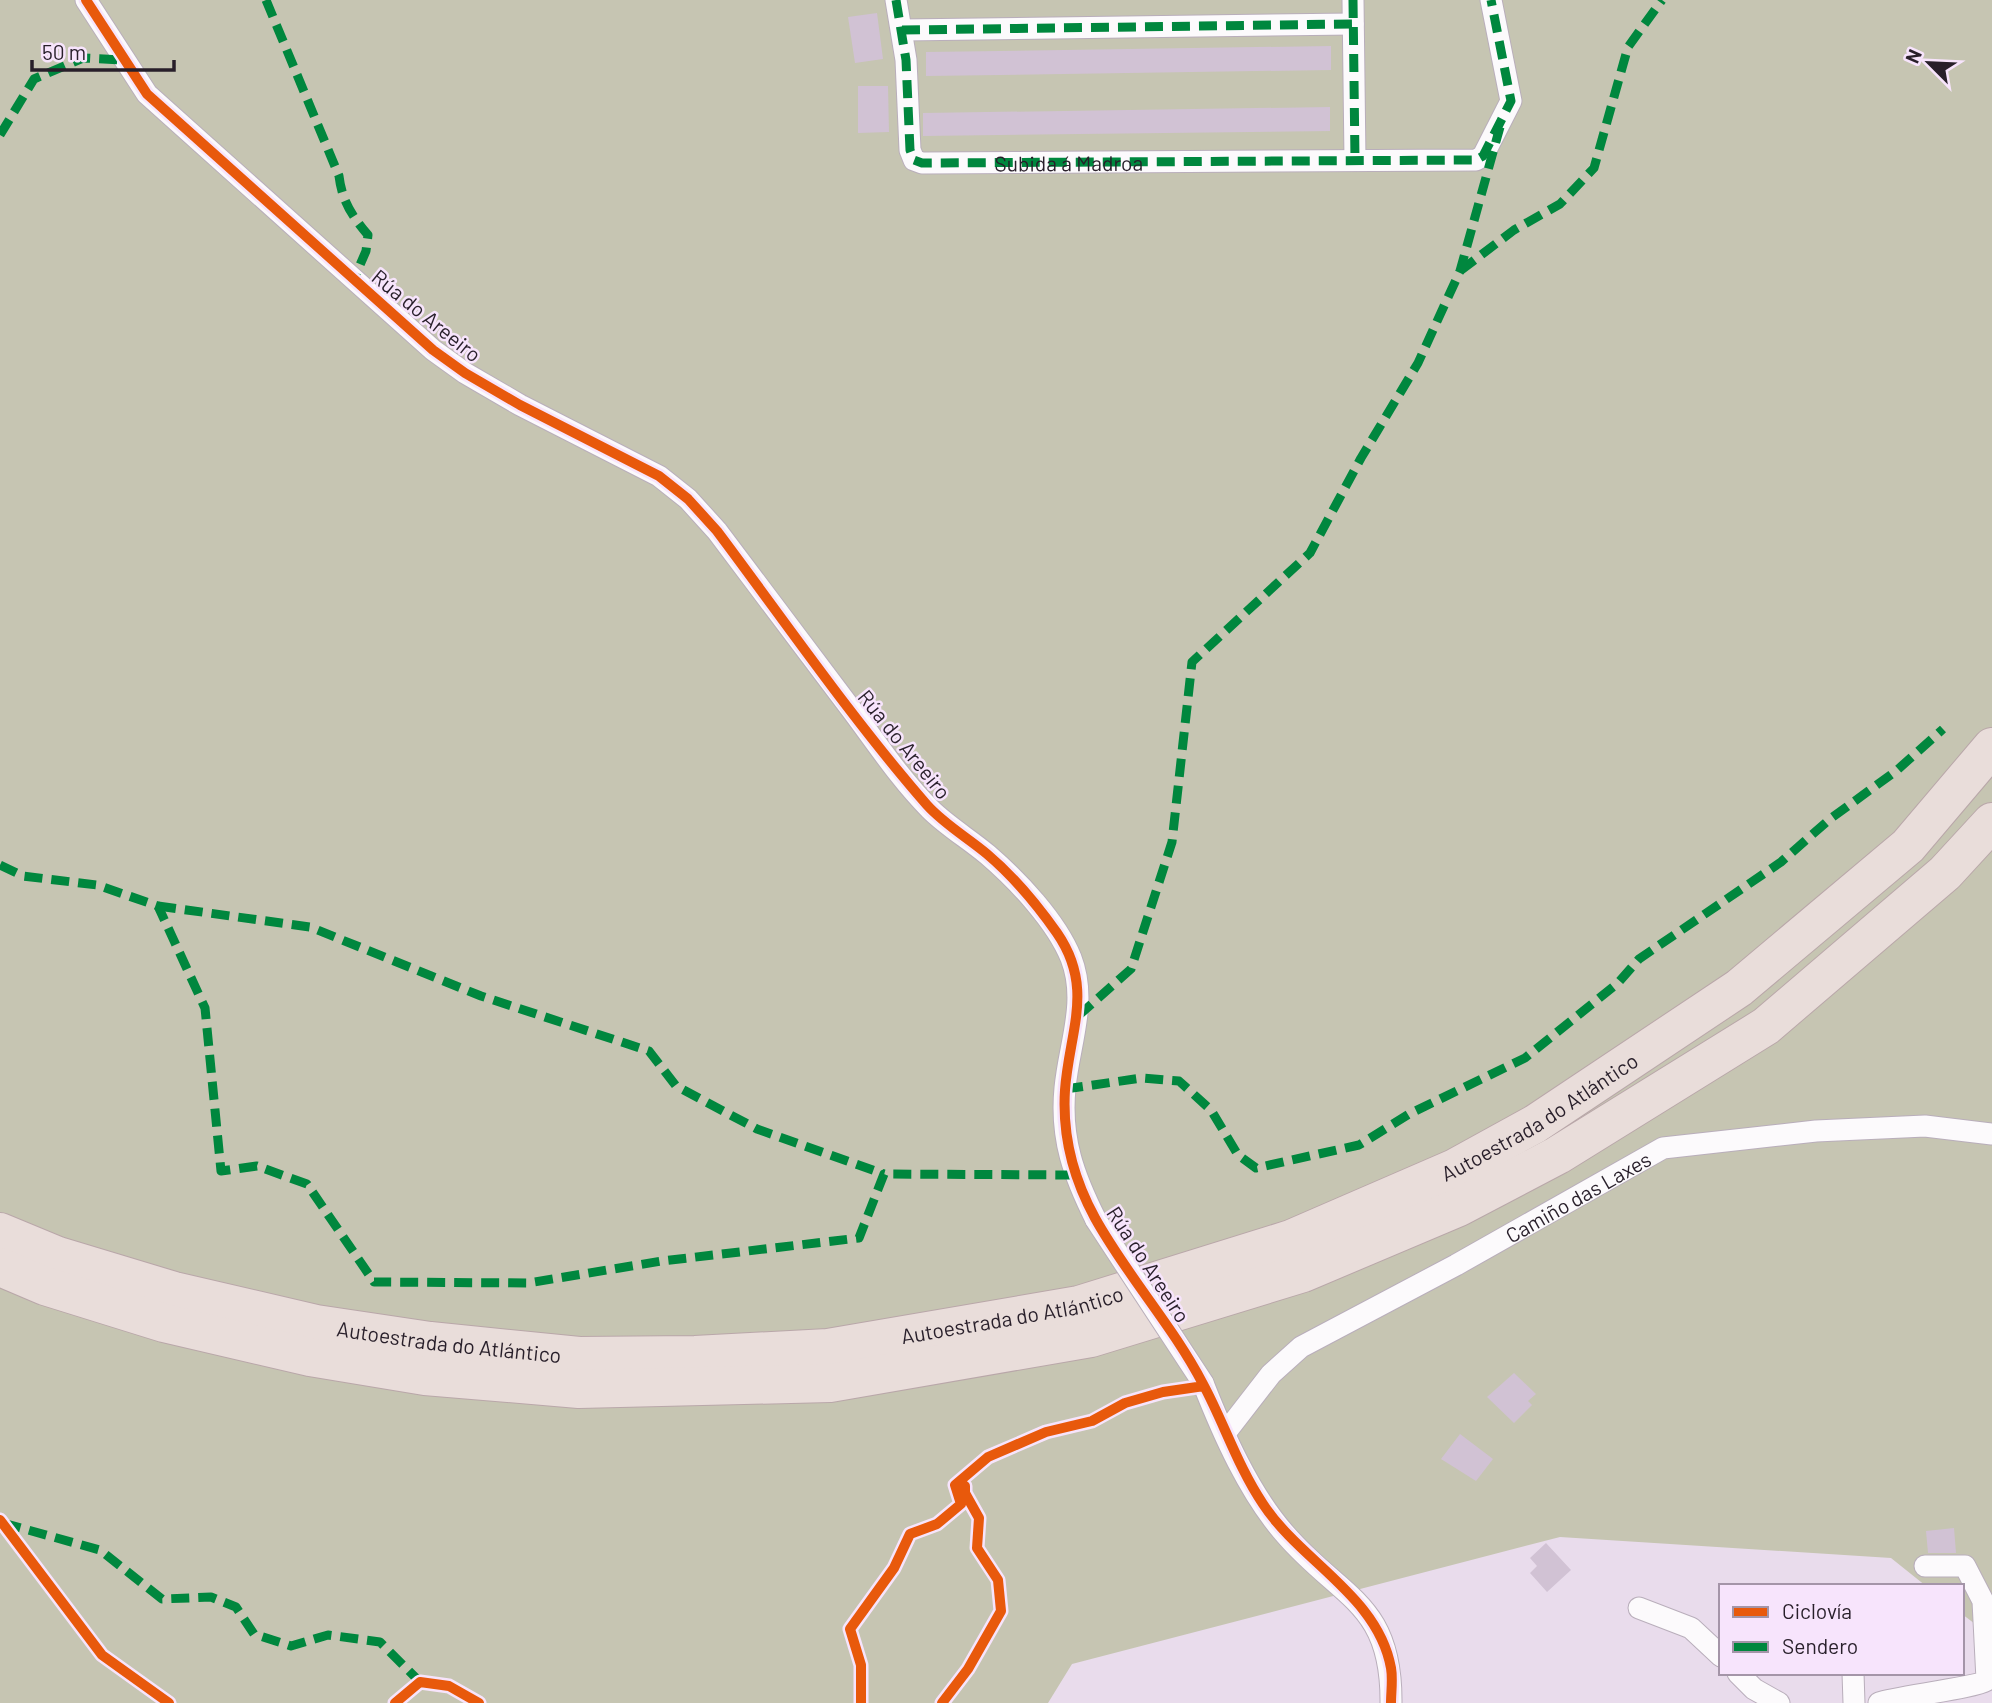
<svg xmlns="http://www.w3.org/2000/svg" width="1992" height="1703" font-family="Barlow,sans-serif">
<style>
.green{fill:#c6c5b2}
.building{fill:#d1c2d4}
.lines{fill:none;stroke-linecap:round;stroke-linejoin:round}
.street-casing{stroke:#b9aebb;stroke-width:23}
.highway-casing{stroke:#b9a7a9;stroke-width:40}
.street{stroke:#fcfafc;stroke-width:21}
.highway{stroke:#e9ddda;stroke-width:38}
.street-bridge-casing{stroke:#b9aebb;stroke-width:23;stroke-linecap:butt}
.street-bridge{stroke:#fcfafc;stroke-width:21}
.quiet{stroke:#00873e;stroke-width:9;stroke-dasharray:18 9;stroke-linecap:butt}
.cycleway-casing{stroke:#f7e4fc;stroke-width:15}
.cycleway{stroke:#e8590c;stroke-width:10}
.labels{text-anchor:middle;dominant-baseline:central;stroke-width:5;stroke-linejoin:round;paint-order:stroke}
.street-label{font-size:21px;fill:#281f2a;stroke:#f7e4fc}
</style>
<rect width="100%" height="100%" fill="#e9dcec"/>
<!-- green -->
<path class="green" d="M0,0H1992V1637L1962,1614V1586H1926L1891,1558L1560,1537L1072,1664L1048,1703H0Z"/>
<!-- building -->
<path class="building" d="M877,13L883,59L855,63L848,17Z
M1331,46V70L926,76V52Z
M858,86H888L889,132L858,133Z
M1330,107V131L923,136V113Z
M1514,1373L1536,1394L1528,1401L1532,1405L1514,1423L1487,1397Z
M1460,1434L1493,1459L1476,1481L1441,1459Z
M1954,1528L1956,1553H1928L1926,1531Z
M1546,1543L1571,1570L1547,1592L1530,1573L1537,1566L1530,1558Z"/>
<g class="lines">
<defs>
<g id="street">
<path d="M86,0L147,94L433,350L465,373L520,405L659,476L688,499L717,531C760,589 804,647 848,705C874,739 899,778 930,809C947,826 969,839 988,855C1018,881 1056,921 1071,958C1088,1002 1069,1044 1065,1088C1060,1139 1074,1176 1096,1220"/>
<path d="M896,0L906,60L910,150L914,160L922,163L1476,160L1483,156L1511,101L1491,0"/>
<path d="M1353,0L1355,160"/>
<path d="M902,30L1353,24"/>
<path d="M1203,1383C1223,1434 1249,1493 1285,1534C1341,1599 1392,1602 1391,1703"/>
<path id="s1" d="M1226,1432L1271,1374L1301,1347L1456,1265L1663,1148L1816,1131L1925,1126L1992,1134"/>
<path d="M1639,1608L1691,1628L1721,1656"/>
<path d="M1738,1673L1754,1689L1779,1703"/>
<path d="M1853,1673L1854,1703"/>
<path d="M1879,1703C1897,1697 1980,1687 1987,1680L1983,1601L1965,1566H1925"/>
</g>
<g id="highway">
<path id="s2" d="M0,1232L58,1256L174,1291L316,1324L430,1341L579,1356L695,1355L828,1348L1079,1305L1291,1239L1455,1168L1535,1124L1739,988L1908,846L1992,747"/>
<path d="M0,1267L45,1286L164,1323L310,1357L425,1376L579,1389L830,1383L1091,1338L1303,1273L1459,1207L1558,1155L1766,1026L1945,873L1992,822"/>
</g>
</defs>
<!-- street casing -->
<use href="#street" class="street-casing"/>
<!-- highway casing -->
<use href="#highway" class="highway-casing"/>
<!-- street -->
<use href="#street" class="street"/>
<!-- highway -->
<use href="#highway" class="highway"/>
<defs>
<path id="street-bridge" d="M1096,1220L1203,1383"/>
</defs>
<!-- street-bridge casing -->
<use href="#street-bridge" class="street-bridge-casing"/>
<!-- street-bridge -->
<use href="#street-bridge" class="street-bridge"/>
<!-- quiet -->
<g class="quiet">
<path d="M266,0L339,176C342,201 352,216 368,235L366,251L354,279"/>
<path id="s3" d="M896,0L906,60L910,150L914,160L922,163L1476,160L1483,156L1511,101L1491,0"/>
<path d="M1353,0L1355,160"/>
<path d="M902,30L1353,24"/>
<path d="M0,135L34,79L83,58L123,60"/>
<path d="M1460,271L1514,230L1560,204L1594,168L1628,47L1662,0"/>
<path d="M0,865L23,876L97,885L158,906L205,1008L221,1171L257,1166L307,1184L374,1282L528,1283L662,1261L859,1238L884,1174L1073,1175"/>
<path d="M158,906L310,927L481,996L649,1051L676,1086L757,1129L884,1174"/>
<path d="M1078,1016L1131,969L1172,842L1192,662L1310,553L1361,458L1418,363L1460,271L1500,127"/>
<path d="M1065,1089L1142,1078L1179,1081L1211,1110L1238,1155L1256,1168L1359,1145L1409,1114L1525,1058L1618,983L1639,959L1781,862L1830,819L1896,771L1943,729"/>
<path d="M3,1523L100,1550L162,1599L211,1597L236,1607L254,1634L291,1646L328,1635L380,1642L420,1682"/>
</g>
<defs>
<path id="cycleway" d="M86,0L147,94L433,350L465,373L520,405L659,476L688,499L717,531C786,623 852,719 927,805C944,824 968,838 987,854C1013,876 1038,906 1057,933C1095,988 1069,1032 1065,1090C1062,1137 1073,1178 1095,1218C1127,1276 1173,1326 1203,1384C1224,1423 1238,1467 1263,1504C1301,1562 1378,1596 1391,1668C1393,1679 1391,1692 1391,1703
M0,1520L102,1655L169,1703
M395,1703L420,1682L449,1686L479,1703
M861,1703V1665L850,1629L894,1568L910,1534L937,1524L961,1504L955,1485L988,1457L1046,1432L1092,1421L1125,1403L1163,1392L1204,1386
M942,1703L968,1669L1001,1611L998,1580L977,1548L979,1518L965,1493V1486"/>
</defs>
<!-- cycleway casing -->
<use href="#cycleway" class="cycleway-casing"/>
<!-- cycleway -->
<use href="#cycleway" class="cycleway"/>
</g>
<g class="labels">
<!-- street labels -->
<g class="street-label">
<text stroke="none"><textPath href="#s3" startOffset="317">Subida á Madroa</textPath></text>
<text transform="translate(427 315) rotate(39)">Rúa do Areeiro</text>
<text transform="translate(905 744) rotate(51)">Rúa do Areeiro</text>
<text stroke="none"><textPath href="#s2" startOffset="1598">Autoestrada do Atlántico</textPath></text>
<text stroke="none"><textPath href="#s1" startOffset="429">Camiño das Laxes</textPath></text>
<text transform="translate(1149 1264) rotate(57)">Rúa do Areeiro</text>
<text stroke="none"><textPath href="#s2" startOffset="1031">Autoestrada do Atlántico</textPath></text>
<text stroke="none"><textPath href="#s2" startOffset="464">Autoestrada do Atlántico</textPath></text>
</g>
</g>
<!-- legend -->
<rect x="1719" y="1584" width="245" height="91" fill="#f7e4fc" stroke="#a495a8" stroke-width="2"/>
<rect x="1733" y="1607" width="35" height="10" fill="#e8590c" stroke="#a495a8" stroke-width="2"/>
<text x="1782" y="1619" font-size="21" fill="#281f2a">Ciclovía</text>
<rect x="1733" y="1642" width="35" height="10" fill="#00873e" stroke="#a495a8" stroke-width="2"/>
<text x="1782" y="1654" font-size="21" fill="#281f2a">Sendero</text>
<!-- north arrow -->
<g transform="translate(1929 63) rotate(294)" stroke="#f7e4fc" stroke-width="5" paint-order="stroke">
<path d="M0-5L12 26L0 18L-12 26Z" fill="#281f2a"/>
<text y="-10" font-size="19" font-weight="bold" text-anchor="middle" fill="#281f2a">N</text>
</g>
<!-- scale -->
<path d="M32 60v10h142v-10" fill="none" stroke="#281f2a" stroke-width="3.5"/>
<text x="42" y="60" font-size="21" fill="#281f2a" stroke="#f7e4fc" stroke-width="5" paint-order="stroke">50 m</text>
</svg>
